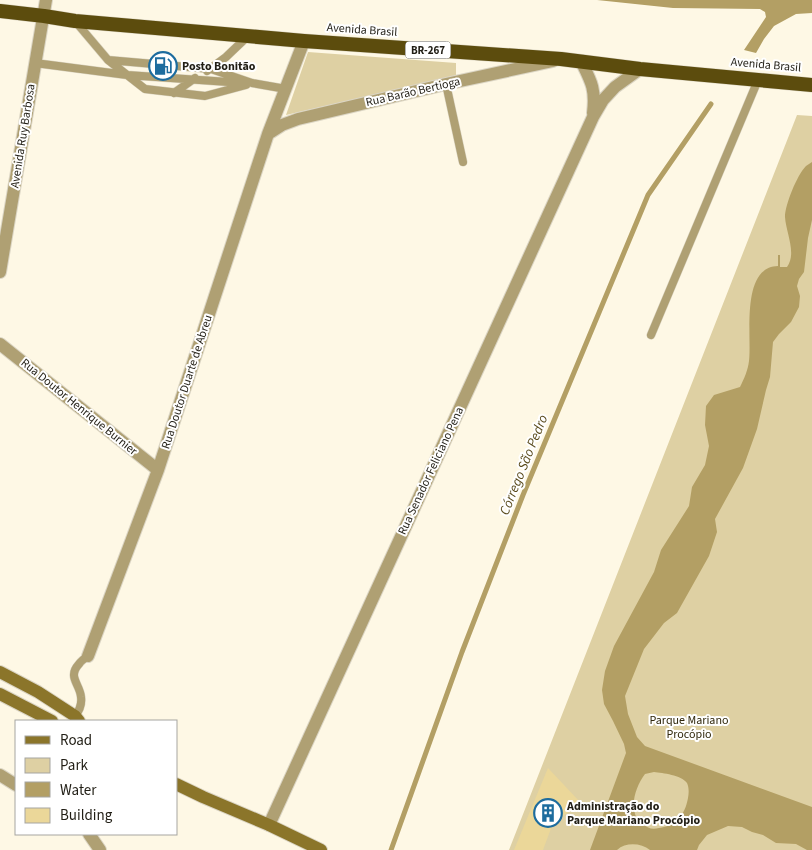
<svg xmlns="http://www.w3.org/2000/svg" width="812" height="850" font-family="'Source Sans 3',sans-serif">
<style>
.green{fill:#ded0a3}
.water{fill:#b39f64;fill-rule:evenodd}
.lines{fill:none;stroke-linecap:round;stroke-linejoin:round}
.stream{stroke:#b39f64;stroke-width:5}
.building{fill:#ebd799}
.service-casing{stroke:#dbd5c4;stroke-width:9}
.minor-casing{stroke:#dbd5c4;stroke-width:14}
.tertiary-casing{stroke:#dbd5c4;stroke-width:14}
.secondary-casing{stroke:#dbd5c4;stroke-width:14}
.trunk-casing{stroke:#dbd5c4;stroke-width:15}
.service{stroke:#afa073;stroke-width:8}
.minor{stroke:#afa073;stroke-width:12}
.tertiary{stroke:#afa073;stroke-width:12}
.secondary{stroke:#8b752a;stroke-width:12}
.trunk{stroke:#5c4c0d;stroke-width:14}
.labels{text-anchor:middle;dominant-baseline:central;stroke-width:4;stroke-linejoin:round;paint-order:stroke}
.shield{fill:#fff;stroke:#64625b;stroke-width:1}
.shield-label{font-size:11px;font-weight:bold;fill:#211e15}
.street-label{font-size:12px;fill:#211e15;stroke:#fff}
.poi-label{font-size:12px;font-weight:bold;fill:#211e15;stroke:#fff;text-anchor:start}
.park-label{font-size:12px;fill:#31280c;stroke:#fff}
.water-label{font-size:14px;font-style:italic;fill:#594a1b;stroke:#fff}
</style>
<rect width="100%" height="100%" fill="#fef8e5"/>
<!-- green -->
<path class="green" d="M308,52L456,63V76L286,115Z
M797,115L812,116V850H509Z"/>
<!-- water -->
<path class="water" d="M597,0H812V13L796,14L774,26L764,39L756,53L744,50L766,17L765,12L760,9L673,8Z
M812,162V220L808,238L804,272L799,279L797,286L800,296L799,307L791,322L779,334L773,342L770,377L766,390L757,429L743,468L715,519L717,532L709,556L677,613L664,623L644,649L625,696L628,714L637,737L645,746L812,807V850H807L796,844L776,843L763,835L752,832L742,827L728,826L707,835L699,845L697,850H650C641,843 626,842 617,850H590L626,753L624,744L613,721L604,704L602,690L605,671L614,646L654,572L661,550L689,506L692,487L705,465L709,446L705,425L706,406L714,395L740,387C744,379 748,370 749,361C752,337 740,267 778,266V255H780V267H787C797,253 786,233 785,217C785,205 797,175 806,166C808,165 810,163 812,162ZM654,772C663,773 681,775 687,783C689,787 689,793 688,798C685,815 676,826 659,828C652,830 647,828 642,823C639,820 636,818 635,814C631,800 637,785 645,774Z"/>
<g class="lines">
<!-- stream -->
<path class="stream" d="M391,850L462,652L523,495L648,195L711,104"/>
</g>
<!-- building -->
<path class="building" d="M548,768L581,803L553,823L543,850H514Z"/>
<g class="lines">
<defs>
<path id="service" d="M75,21L108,60L211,69L252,83L286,89
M108,60L145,89L205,96L246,85
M35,63L127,75L243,83
M207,71L226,57L248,36
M446,84L463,162
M174,93L195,78
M651,335L758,80
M75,716C79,711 82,704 81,697C80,684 67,677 79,664C81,661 85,658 88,656"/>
<path id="minor" d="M581,61C591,81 596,89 593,113
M268,134L282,125L298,119L446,84L553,61
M0,344L158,470
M88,656L158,470L268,134L304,41
M269,825L593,117L603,100L615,87L640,69"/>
<path id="tertiary" d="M0,272L46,0
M0,775L16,785
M89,834L100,850"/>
<path id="secondary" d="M0,672L38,692L75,716L79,721
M0,694L52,721
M176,784L203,797L269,825L321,850"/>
<path id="trunk" d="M0,11L44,16L75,21L304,41L561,59L640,69L812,85"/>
</defs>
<!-- service casing -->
<use href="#service" class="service-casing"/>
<!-- minor casing -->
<use href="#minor" class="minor-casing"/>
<!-- tertiary casing -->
<use href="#tertiary" class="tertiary-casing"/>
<!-- secondary casing -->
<use href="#secondary" class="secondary-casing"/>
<!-- trunk casing -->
<use href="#trunk" class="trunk-casing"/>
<!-- service -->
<use href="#service" class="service"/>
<!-- minor -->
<use href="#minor" class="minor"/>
<!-- tertiary -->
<use href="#tertiary" class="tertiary"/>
<!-- secondary -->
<use href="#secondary" class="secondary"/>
<!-- trunk -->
<use href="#trunk" class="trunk"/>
</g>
<!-- icons -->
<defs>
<symbol id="fuel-ring" viewBox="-11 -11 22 22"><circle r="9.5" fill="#fff" stroke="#1d6c9e" stroke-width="1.5"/><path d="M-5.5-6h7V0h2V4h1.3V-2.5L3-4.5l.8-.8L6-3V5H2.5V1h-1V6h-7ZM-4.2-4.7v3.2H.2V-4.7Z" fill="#1d6c9e"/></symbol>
<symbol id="building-ring" viewBox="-11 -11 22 22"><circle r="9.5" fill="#fff" stroke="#1d6c9e" stroke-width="1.5"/><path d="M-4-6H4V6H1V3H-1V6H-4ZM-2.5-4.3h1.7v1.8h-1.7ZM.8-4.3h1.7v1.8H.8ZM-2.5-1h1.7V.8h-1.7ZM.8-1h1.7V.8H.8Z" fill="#1d6c9e"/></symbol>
</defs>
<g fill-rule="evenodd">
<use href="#fuel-ring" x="147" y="50" width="32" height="32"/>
<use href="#building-ring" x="532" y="797" width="32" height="32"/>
</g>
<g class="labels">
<!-- shield labels -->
<rect class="shield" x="405.5" y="41.5" width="45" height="17" rx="4"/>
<g class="shield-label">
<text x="428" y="50">BR-267</text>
</g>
<!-- street labels -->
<g class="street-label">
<text transform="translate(362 30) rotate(4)">Avenida Brasil</text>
<text transform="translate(766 65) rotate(5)">Avenida Brasil</text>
<text transform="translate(413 92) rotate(-13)">Rua Barão Bertioga</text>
<text transform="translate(23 136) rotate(-81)">Avenida Ruy Barbosa</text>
<text transform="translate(187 382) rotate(-72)">Rua Doutor Duarte de Abreu</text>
<text transform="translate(79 407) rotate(39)">Rua Doutor Henrique Burnier</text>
<text transform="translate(431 471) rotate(-65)">Rua Senador Feliciano Pena</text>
</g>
<!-- poi labels -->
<g class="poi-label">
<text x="182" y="66">Posto Bonitão</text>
<text x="567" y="806">Administração do<tspan x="567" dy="14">Parque Mariano Procópio</tspan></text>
</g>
<!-- park labels -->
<g class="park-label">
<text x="689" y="720">Parque Mariano<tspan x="689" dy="14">Procópio</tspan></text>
</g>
<!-- water labels -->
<g class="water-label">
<text transform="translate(524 465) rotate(-68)">Córrego São Pedro</text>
</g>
</g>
<!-- legend -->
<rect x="15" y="720" width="162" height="115" fill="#ffffff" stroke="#a6a5a1"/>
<rect x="25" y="736" width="25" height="8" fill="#8b752a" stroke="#a6a5a1"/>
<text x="60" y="745" font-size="15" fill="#211e15">Road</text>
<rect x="25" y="758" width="25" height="15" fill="#ded0a3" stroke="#a6a5a1"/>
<text x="60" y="770" font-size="15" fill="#211e15">Park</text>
<rect x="25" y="782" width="25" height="15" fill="#b39f64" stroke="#a6a5a1"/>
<text x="60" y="795" font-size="15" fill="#211e15">Water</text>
<rect x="25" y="808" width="25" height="15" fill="#ebd799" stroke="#a6a5a1"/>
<text x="60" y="820" font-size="15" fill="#211e15">Building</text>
</svg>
